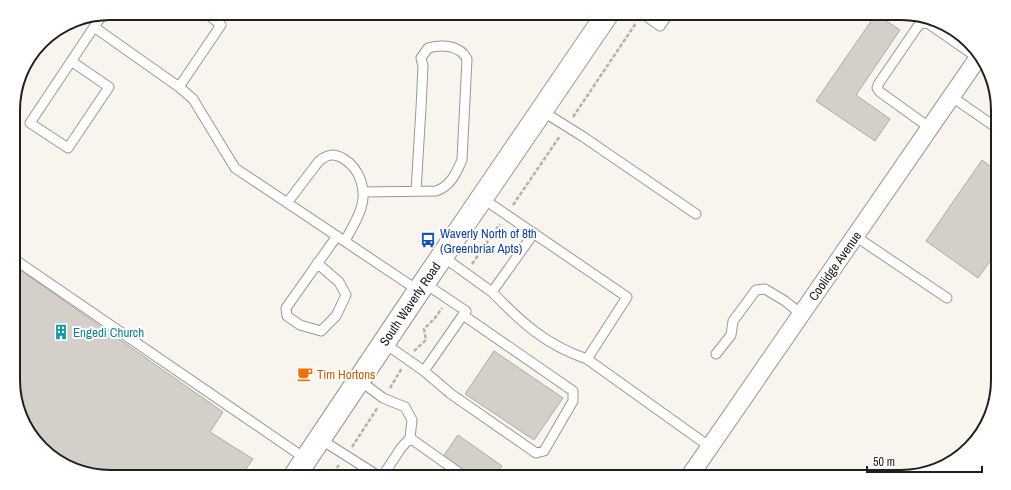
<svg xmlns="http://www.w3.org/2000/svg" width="1011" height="490" font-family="'Archivo Narrow',sans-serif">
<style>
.building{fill:#d5cfc9;stroke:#b0aaa5}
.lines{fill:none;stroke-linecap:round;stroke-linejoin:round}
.service-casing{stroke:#9d9792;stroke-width:11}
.minor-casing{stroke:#9d9792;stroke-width:19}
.secondary-casing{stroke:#9d9792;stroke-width:24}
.path{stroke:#b5b0ab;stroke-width:2.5;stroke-dasharray:4 2;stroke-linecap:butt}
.service{stroke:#fff;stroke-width:9}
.minor{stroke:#fff;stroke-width:17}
.secondary{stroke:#fff;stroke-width:22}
.labels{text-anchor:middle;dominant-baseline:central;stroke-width:4;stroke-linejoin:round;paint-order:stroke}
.transit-label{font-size:13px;fill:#164399;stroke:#fff;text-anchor:start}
.street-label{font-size:13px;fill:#22201e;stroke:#fff}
.culture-label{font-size:13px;fill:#0d838f;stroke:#fff;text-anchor:start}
.food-label{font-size:13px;fill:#c56008;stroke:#fff;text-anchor:start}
.rim{fill:none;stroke:#22201e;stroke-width:2}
</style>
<rect width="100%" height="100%" fill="#faf4ee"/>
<!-- building -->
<path class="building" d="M876,14L900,30L856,95L890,119L875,141L816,101Z
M982,160L997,171L998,250L978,278L926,241Z
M16,267L223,412L210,432L253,459L240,477H110L67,467L33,439L14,393V271Z
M494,351L563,398L534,440L465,394Z
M458,435L502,466L494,477H469L442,458Z"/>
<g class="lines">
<defs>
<path id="service" d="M642,13L660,26L669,13
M103,14L94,27L179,87L193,99L235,168L419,291
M71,61L109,87L68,148L30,123L94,27
M179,87L221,25L206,13
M952,97L997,128
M542,111L582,136L696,214
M930,128L880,92L877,88L879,83L918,26L923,23L929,24L978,58
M363,192L436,191C451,186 456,173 462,160L467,59C460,45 442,44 428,48L421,58L423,66L421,108L416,191
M482,198L627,297L587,359L710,447
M287,203L319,161C328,154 334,153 344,159C360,169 367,190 361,208C358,219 350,231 345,241
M855,236L947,298
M442,256L492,292L534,233
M14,259L306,459
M317,263L339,282L346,295L336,316L321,331L300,325L287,316L286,308L337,236
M492,292C522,323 546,345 587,359
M384,343L424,371L463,315L466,311L424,283
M716,354L731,335L733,321L756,290L765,289L785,301L801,314
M424,371L451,394L536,453L544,451L573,401V391L463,315
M359,380L383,398L405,407L412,420L410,438L401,448L382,477
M410,438L465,477
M320,439L380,477"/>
<path id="minor" d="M689,477L980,55"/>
<path id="secondary" d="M294,477L424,283L608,13"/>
</defs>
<!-- service casing -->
<use href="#service" class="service-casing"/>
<!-- minor casing -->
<use href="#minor" class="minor-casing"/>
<!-- secondary casing -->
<use href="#secondary" class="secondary-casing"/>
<!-- path -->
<path class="path" d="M573,117L636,23
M513,205L560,136
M472,264L500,224
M414,351L426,340L424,329L435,318L442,308
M390,388L402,368
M352,447L378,407
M329,477L339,465"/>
<!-- service -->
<use href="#service" class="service"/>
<!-- minor -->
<use href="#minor" class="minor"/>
<!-- secondary -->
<use href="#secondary" class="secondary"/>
</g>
<!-- icons -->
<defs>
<symbol id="bus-bare" viewBox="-9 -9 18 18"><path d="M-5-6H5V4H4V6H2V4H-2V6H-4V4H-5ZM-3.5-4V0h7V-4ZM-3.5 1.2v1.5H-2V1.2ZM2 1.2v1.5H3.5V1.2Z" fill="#1a4fb4" stroke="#fff" stroke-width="2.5" paint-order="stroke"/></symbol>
<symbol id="building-bare" viewBox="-9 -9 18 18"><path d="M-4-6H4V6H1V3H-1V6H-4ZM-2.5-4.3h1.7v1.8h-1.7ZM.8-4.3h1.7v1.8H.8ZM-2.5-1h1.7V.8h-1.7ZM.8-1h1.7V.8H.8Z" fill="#0f9aa8" stroke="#fff" stroke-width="2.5" paint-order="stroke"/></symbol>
<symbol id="cafe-bare" viewBox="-9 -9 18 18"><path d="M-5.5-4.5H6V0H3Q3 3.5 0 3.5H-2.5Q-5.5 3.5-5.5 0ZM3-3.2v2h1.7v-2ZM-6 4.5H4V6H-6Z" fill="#e8710a" stroke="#fff" stroke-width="2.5" paint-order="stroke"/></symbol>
</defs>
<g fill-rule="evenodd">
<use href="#bus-bare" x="417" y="229" width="22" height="22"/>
<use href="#building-bare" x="50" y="321" width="22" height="22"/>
<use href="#cafe-bare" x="294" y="363" width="22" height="22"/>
</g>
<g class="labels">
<!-- transit labels -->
<g class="transit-label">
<text x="440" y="233">Waverly North of 8th<tspan x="440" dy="15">(Greenbriar Apts)</tspan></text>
</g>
<!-- street labels -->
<g class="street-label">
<text transform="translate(835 266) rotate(-55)">Coolidge Avenue</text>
<text transform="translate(410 304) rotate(-56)">South Waverly Road</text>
</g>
<!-- culture labels -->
<g class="culture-label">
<text x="73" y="332">Engedi Church</text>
</g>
<!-- food labels -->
<g class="food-label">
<text x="317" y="374">Tim Hortons</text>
</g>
</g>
<!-- crop -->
<path d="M0 0H1011V490H0ZM110 20H901A90 90 0 0 1 991 110V380A90 90 0 0 1 901 470H110A90 90 0 0 1 20 380V110A90 90 0 0 1 110 20Z" fill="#fff" fill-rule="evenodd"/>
<path class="rim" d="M110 20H901A90 90 0 0 1 991 110V380A90 90 0 0 1 901 470H110A90 90 0 0 1 20 380V110A90 90 0 0 1 110 20Z"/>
<!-- scale -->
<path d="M867 466v6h115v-6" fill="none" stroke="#22201e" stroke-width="2"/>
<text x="873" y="466" font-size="12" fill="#22201e" stroke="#ffffff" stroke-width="3" paint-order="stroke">50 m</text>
</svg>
